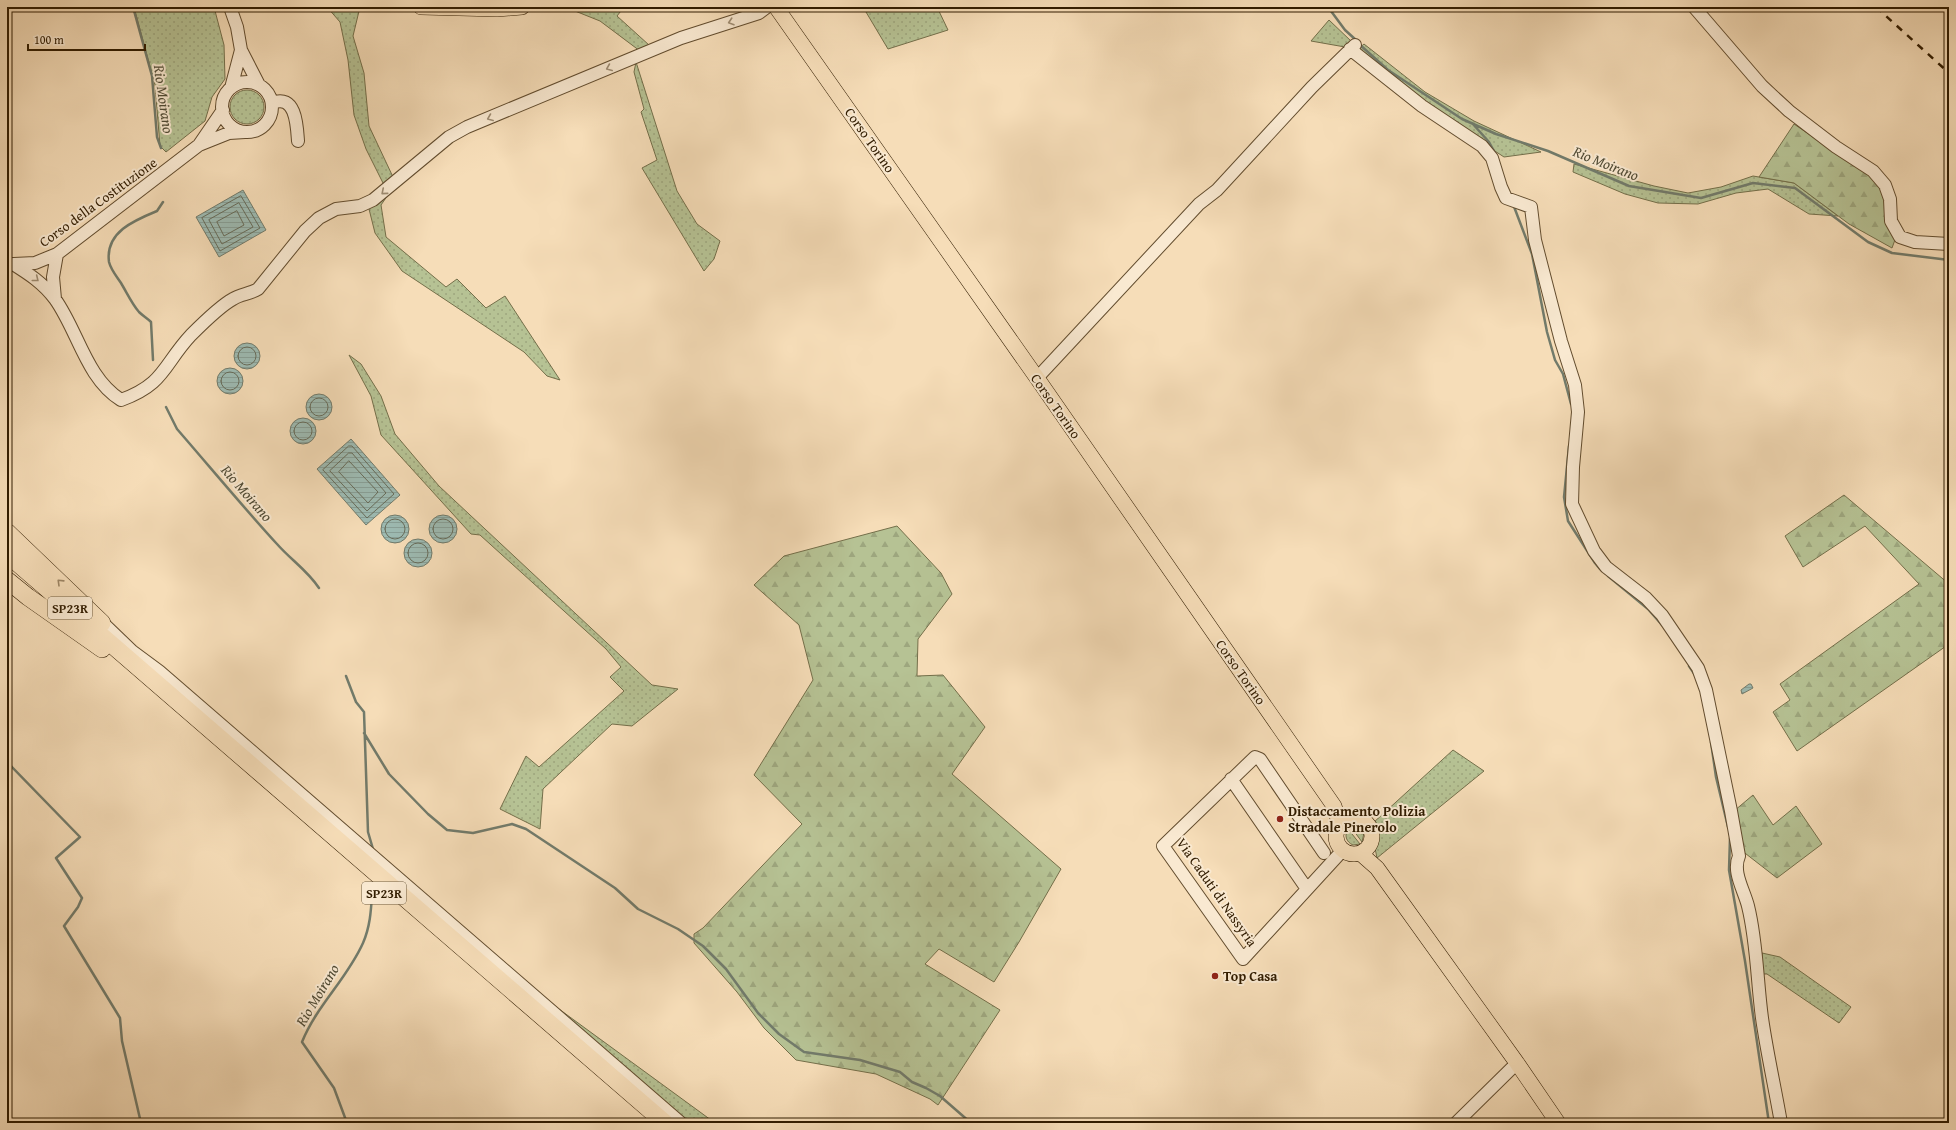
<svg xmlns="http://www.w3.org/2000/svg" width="1956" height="1130" font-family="'Gentium Book Plus',serif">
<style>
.green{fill:url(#green-dots);stroke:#746f4a}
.forest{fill:url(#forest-firs);stroke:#746f4a}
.water{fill:url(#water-rules);stroke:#727b6b}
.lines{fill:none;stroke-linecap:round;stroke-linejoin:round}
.shore{stroke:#676c5a;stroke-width:1}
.stream{stroke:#727b6b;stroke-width:2.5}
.minor-casing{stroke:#624c2e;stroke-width:14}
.major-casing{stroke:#311c00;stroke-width:16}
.highway-casing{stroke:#311c00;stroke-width:18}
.minor{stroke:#f9e9d1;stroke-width:12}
.major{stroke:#f6ddb8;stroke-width:15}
.highway{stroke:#f6ddb8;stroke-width:17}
.rail{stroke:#311c00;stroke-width:2.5;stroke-dasharray:7 7;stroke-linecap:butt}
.oneway{stroke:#9f8d73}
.oneway2{stroke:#9d8665}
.poi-dot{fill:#8f2418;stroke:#f9e9d1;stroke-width:1.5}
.labels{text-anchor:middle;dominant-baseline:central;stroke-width:4;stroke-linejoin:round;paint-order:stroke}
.shield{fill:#f9e9d1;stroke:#6d5a3f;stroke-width:1}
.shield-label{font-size:13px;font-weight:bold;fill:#311c00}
.street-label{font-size:14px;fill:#311c00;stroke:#f9e9d1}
.poi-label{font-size:14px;font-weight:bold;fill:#311c00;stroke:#f9e9d1;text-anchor:start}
.water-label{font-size:15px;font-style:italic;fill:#514c36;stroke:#f9e9d1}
</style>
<defs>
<pattern id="green-dots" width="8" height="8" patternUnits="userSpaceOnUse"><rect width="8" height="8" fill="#b6c294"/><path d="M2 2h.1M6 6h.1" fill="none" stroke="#9da67e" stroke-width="1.8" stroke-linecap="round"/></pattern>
<pattern id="forest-firs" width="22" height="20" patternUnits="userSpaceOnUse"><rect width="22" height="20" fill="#b6c294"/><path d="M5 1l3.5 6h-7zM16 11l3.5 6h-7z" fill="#9da67e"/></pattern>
<pattern id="water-rules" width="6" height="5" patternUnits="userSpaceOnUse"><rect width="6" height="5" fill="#9dbbb3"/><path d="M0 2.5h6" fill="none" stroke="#88a098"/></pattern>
</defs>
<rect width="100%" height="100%" fill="#f6ddb8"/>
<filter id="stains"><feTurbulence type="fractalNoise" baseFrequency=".005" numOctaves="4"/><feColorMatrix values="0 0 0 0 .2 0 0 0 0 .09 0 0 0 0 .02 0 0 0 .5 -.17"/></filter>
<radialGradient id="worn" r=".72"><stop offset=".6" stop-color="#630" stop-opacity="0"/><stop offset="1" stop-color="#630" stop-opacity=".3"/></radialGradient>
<!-- green -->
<path class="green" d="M134,7H214L224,45L225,79L212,97L205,121L166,152L160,146L155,85Z
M327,7H360L353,36L364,73L369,126L393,177L384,185L366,149L354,115L348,60L340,22Z
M588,7H624L617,16L649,45L640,51L600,21L575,11Z
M863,7H937L948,30L888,49Z
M1329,20L1351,41L1345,47L1311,41Z
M1364,44L1425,92L1474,121L1541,152L1504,157L1437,113L1357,50Z
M636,62L677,191L697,224L720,241L714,259L704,271L642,168L657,160L641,112L644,109L634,72Z
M230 107a17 17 0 1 1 34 0a17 17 0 1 1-34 0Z
M1574,164L1654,186L1688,193L1721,187L1753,176L1794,183L1838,216L1809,214L1768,189L1736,193L1698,204L1658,203L1625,194L1573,172Z
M392,189L381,205L386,237L446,287L457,279L486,308L505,296L560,380L547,376L524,352L402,271L375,233L368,205Z
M349,355L361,364L381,396L395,434L439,486L652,685L678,689L632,726L612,724L543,789L540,829L500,809L526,756L539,767L624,691L610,677L621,667L606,649L480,535L471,534L381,435L371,396Z
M1453,750L1484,771L1377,858L1375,848L1378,837L1373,823Z
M1357,826L1364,833L1362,842L1351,827Z
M1348,829L1360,844L1353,845C1346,842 1344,835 1348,829Z
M1762,953L1780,957L1851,1007L1839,1023L1767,974H1762Z
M537,993L700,1112L715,1123H687Z"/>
<!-- forest -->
<path class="forest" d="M1794,124L1832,150L1869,172L1882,185L1896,237L1892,248L1849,224L1794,183L1759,177Z
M1844,495L1949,584V644L1797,751L1773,712L1790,700L1780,684L1919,584L1865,526L1803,567L1785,536Z
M897,526L941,573L952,594L918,639L917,676L943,675L985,727L952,774L1061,869L1019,942L994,982L939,949L925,964L1000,1010L938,1105L930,1099L876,1074L796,1060L764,1028L737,992L694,943V934L703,928L802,824L754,775L813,680L799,625L754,585L784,556Z
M1753,795L1773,825L1796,806L1822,844L1777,878L1741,850L1734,811Z"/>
<!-- water -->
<path class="water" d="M243,190L266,230L219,257L196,217Z
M234 356a13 13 0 1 1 26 0a13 13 0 1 1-26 0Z
M217 381a13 13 0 1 1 26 0a13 13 0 1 1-26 0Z
M306 407a13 13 0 1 1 26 0a13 13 0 1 1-26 0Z
M290 431a13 13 0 1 1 26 0a13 13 0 1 1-26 0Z
M351,439L400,495L366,525L317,469Z
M381 529a14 14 0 1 1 28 0a14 14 0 1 1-28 0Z
M429 529a14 14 0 1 1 28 0a14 14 0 1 1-28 0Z
M404 553a14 14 0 1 1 28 0a14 14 0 1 1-28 0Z
M1749,684H1751L1753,688L1742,694L1741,690Z"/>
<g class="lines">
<!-- shore -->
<path class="shore" d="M241,196L260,228L220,251L202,218Z
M239,203L253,227L222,244L209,220Z
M237,211L244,225L224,236L217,222Z
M238 356a9 9 0 1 1 18 0a9 9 0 1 1-18 0Z
M221 381a9 9 0 1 1 18 0a9 9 0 1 1-18 0Z
M310 407a9 9 0 1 1 18 0a9 9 0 1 1-18 0Z
M294 431a9 9 0 1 1 18 0a9 9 0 1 1-18 0Z
M349,446H352L394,494L367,518L323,470Z
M349,453H352L386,493L367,511L330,471Z
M349,461L378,492L368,503L339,472Z
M385 529a10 10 0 1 1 20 0a10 10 0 1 1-20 0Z
M433 529a10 10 0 1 1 20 0a10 10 0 1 1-20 0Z
M408 553a10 10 0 1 1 20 0a10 10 0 1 1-20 0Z"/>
<!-- stream -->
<path class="stream" d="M133,7L152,76L157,137L161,148
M1328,7L1345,30L1356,40
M1359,44L1388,70L1462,119L1496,134L1548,151L1629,186L1701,198L1753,183L1795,188L1868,242L1892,253L1949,260
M1472,123L1489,142L1495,153
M1513,204L1532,254L1547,332L1555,360L1563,374L1571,404
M153,360L151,322C147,318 143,316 139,312C132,304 127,293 121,283C117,277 111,270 109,262C105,232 135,220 157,211L163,202
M166,407L177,429C210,467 243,507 277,544C291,560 307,570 319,588
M1569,446L1564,497L1568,521L1595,563L1600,569
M1608,576L1648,609L1662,625
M1689,666L1695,675
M346,676L356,702L364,712L368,832L373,849
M364,733L389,774L428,814L447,830L473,833L512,824L526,829L615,888L638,909L678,929L703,946L726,969L758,1013L779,1034L804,1052L860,1060L900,1072L912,1082L926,1088L940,1096L971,1123
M1711,742L1716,777L1728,827
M7,762L80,837L56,858L82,898L78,907L64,926L120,1018L122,1041L141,1123
M1730,838L1729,870L1745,961L1769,1123
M347,1123L334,1088L302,1042C317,1005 347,979 363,943C370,927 371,911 372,895"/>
<defs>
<path id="minor" d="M230,7L237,27L241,50L259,85
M1694,7L1762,86L1789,111L1836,147L1873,171L1885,185L1890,199L1891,221L1900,237L1915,242L1949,244
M1350,49L1422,106L1482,146L1492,158L1501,187L1506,198L1531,207L1535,240L1561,341L1575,385L1578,412L1573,467L1572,504L1594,551L1606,567L1646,598L1662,615L1698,668L1706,690L1731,811L1739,856C1732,872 1744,890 1748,906C1757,942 1757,981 1762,1018C1767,1053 1775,1088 1781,1123
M222 107a25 25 0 1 1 50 0a25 25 0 1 1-50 0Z
M231,88L241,50
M272,103C296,93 297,126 298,141
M199,145L223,110
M13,264C29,274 43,283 55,299C78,331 86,378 121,400C165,384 163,365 191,335C202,324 220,306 233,299C240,294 250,294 258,289L305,231L319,218L336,209L360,206L373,200L449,137L467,127L681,38L759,13L767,7
M14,264L35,263L57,254L199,145L229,133L245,132
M55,299L53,277L57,254
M1037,378L1199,204L1217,190L1312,87L1355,45
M105,625L132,651L159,671L681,1123
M1231,779L1307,889
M1324,853L1260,759L1255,757L1163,846L1243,959L1343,850
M1456,1123L1517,1063"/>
<path id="major" d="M421,7L497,9L522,7
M776,7L1037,378L1334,806L1340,825
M1336 836a18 18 0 1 1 36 0a18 18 0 1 1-36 0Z
M1360,853L1377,868L1517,1063L1558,1123"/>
<path id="highway" d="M7,532L102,623
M7,554L665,1123
M7,580L28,597L102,649"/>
</defs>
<!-- minor casing -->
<use href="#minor" class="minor-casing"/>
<!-- major casing -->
<use href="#major" class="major-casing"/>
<!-- highway casing -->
<use href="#highway" class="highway-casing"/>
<!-- minor -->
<use href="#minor" class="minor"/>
<!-- major -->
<use href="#major" class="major"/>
<!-- highway -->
<use href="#highway" class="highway"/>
<!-- rail -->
<path class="rail" d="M1876,7L1949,73"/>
</g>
<!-- one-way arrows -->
<defs><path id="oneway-chevron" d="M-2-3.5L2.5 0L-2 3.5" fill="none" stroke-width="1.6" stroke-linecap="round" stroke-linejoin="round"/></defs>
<g class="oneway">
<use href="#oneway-chevron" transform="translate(731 22) rotate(162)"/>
<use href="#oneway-chevron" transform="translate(609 68) rotate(157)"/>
<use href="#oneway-chevron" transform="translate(490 118) rotate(158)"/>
<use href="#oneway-chevron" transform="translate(384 192) rotate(140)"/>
<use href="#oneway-chevron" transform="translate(36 279) rotate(39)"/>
</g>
<use class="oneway2" href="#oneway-chevron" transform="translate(60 582) rotate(-136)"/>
<!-- markers -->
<g class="poi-dot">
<circle cx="1280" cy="819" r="4"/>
<circle cx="1215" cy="976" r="4"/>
</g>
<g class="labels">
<!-- shield labels -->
<g class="shield">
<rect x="48" y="597" width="44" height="22" rx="3"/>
<rect x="362" y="882" width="44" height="22" rx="3"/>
</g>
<g class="shield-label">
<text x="70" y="608">SP23R</text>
<text x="384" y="893">SP23R</text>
</g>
<!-- street labels -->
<g class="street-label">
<text transform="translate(870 140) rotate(55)">Corso Torino</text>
<text transform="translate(98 202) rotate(-36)">Corso della Costituzione</text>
<text transform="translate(1056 406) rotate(55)">Corso Torino</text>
<text transform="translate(1241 672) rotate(55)">Corso Torino</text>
<text transform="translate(1217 892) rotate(55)">Via Caduti di Nassyria</text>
</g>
<!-- poi labels -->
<g class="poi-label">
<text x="1288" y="811">Distaccamento Polizia<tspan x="1288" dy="16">Stradale Pinerolo</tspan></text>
<text x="1223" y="976">Top Casa</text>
</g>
<!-- water labels -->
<g class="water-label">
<text transform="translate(164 99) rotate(82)">Rio Moirano</text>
<text transform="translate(1606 163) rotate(22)">Rio Moirano</text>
<text transform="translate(247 493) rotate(49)">Rio Moirano</text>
<text transform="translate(317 995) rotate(-59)">Rio Moirano</text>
</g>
</g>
<!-- margin -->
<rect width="1956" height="1130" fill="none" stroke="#f6ddb8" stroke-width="24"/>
<rect x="8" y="8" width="1940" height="1114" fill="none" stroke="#311c00" stroke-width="2"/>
<rect x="12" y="12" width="1932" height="1106" fill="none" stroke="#311c00"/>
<!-- scale -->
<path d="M28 44v6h117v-6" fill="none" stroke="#311c00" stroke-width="2"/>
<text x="34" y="44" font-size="12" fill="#311c00" stroke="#f9e9d1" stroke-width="3" paint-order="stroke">100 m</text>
<rect width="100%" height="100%" filter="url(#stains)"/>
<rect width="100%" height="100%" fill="url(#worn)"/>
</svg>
